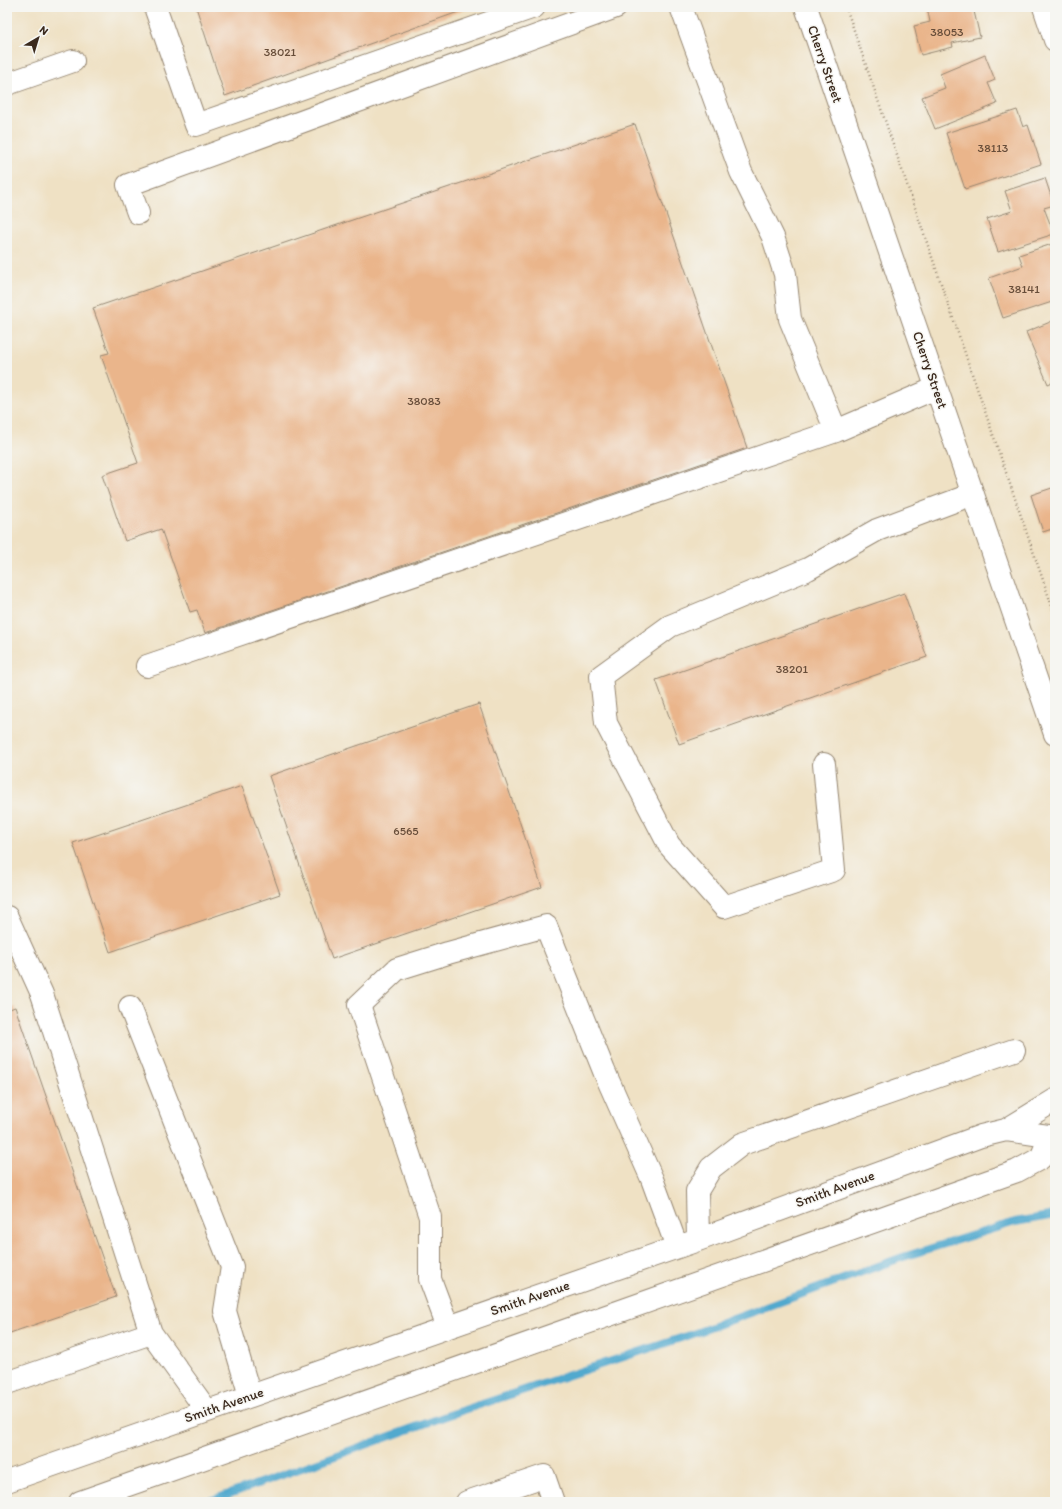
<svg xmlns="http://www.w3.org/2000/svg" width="1062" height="1509" font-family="Itim,sans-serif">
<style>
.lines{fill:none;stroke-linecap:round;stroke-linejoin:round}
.stream{stroke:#51a9ce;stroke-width:8}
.building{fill:#eab58b}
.minor-casing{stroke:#958671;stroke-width:24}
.path{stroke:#958671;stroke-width:2.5;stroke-dasharray:1 3;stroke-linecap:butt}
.minor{stroke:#fff;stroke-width:22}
.labels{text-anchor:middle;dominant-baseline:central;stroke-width:3;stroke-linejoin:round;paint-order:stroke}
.number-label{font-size:12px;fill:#674d39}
.street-label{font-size:14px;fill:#3b2a1e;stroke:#f6f6f2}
</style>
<rect width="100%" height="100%" fill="#f6f6f2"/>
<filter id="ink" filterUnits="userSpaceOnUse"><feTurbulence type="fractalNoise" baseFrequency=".025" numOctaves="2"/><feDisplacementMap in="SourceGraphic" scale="8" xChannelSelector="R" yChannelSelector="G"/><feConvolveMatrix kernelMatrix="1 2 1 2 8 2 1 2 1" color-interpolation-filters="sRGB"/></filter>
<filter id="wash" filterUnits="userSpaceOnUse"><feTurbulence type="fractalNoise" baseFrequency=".012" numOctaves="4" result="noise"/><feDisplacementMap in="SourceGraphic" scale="16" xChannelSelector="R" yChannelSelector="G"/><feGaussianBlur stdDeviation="0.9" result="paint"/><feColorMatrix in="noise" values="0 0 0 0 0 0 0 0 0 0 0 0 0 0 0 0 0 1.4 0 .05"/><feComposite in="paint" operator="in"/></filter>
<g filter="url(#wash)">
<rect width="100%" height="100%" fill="#efe1c4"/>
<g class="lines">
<!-- stream -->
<path class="stream" d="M207,1502L449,1415L690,1335L903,1257L1015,1222L1055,1215"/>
</g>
<g id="blocks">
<!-- building -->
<path class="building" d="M196,7H472L225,96Z
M927,7H973L980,37L952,43L953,47L921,55L914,26L930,22Z
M985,55L995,80L988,83L997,104L935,129L922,97L945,88L940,74Z
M1017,110L1023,127L1028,125L1041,164L965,189L946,133Z
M635,124L747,448L205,633L197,610L190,612L161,529L125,541L102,475L138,463L101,355L109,353L93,308Z
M1045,178L1054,205L1044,208L1054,234L998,252L987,219L1012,211L1005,191Z
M1055,243V301L1003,318L989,278L1023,266L1019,255Z
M1055,320V381L1048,384L1026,332Z
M1055,487V528L1043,532L1031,495Z
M904,593L927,657L679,744L656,680Z
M479,704L542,887L332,959L269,776Z
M242,786L280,894L110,952L73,843Z
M15,1007L116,1297L7,1334V1010Z
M535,1497L537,1502H522Z"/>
</g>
</g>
<g filter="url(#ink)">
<use href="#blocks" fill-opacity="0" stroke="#958671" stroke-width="1"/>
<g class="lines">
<defs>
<path id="minor" d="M155,7L196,125L534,7
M681,7L741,172L773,237L785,274L790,319L836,431L936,388
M806,7L1055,734
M1044,7L1055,40
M7,84L73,61
M138,213L128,185L616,7
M147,666L836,431
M824,764L834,870L724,907L669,845L606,723L601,676L670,626L808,569L877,530L973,494
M7,917L42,994L151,1333
M130,1007L232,1267L225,1311L250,1396
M1006,1130L1055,1100
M698,1240L697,1191L711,1168L742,1144L1014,1050
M448,1327L430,1279V1217L359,1005L397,969L448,953L546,926L604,1071L652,1179L677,1247
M7,1383L151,1333L207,1411
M7,1481L698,1240L981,1136L1006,1130L1055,1137
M80,1502L1017,1171L1041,1158L1050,1137
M467,1502L544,1476L553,1502"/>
</defs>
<!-- minor casing -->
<use href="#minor" class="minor-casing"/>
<!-- path -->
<path class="path" d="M846,7L1055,615"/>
<!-- minor -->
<use href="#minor" class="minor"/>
</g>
</g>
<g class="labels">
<!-- number labels -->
<g class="number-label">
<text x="947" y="32">38053</text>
<text x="280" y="52">38021</text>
<text x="993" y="148">38113</text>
<text x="1024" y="289">38141</text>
<text x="424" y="401">38083</text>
<text x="792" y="669">38201</text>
<text x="406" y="831">6565</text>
</g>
<!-- street labels -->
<g class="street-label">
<text transform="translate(825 64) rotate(71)">Cherry Street</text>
<text transform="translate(930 370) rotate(71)">Cherry Street</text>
<text transform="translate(835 1189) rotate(-20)">Smith Avenue</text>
<text transform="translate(530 1298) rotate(-19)">Smith Avenue</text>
<text transform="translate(224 1405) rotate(-19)">Smith Avenue</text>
</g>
</g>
<!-- margin -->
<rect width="1062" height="1509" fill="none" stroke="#f6f6f2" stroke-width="24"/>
<!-- north arrow -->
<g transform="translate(38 38) rotate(38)" stroke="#f6f6f2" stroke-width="3" paint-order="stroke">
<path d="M0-3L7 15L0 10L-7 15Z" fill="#3b2a1e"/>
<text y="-6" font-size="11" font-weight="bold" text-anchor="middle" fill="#3b2a1e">N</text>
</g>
</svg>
